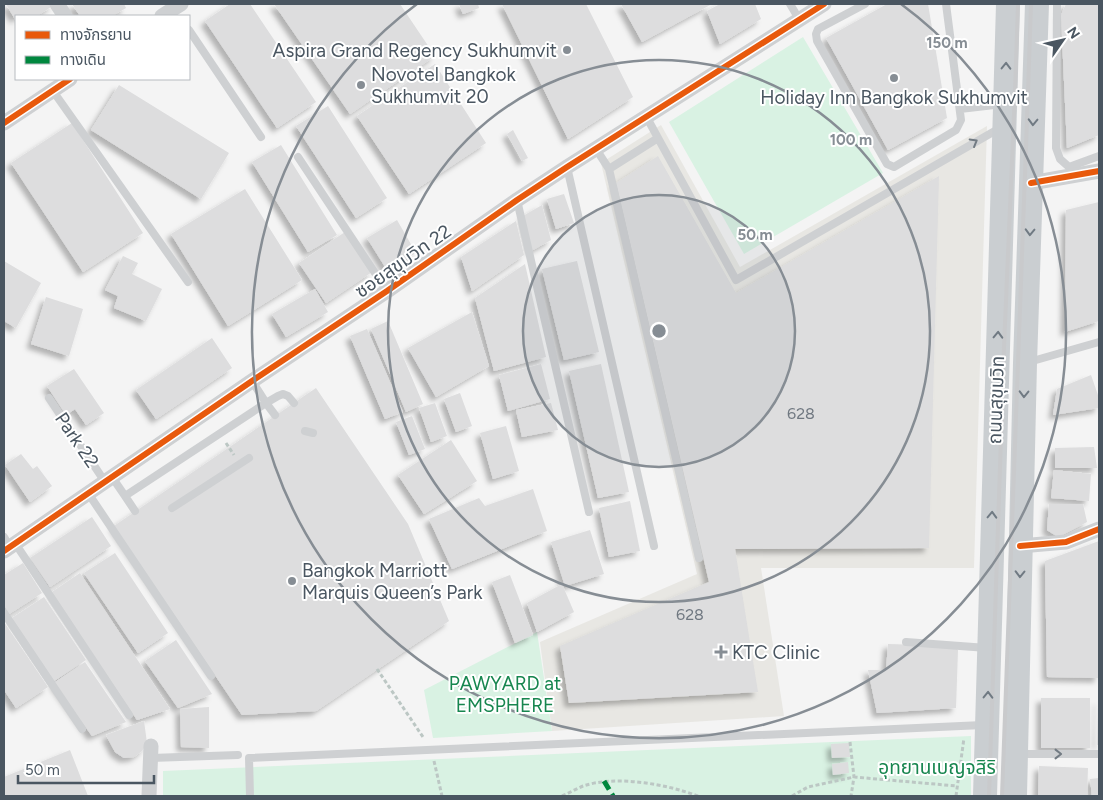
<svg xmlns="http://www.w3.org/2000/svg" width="1103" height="800" font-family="Figtree,'Noto Sans Thai',sans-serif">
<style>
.commercial{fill:#e8e7e3}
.green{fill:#d9f2e3}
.building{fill:#ddddde;filter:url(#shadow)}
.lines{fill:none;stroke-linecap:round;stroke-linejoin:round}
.path{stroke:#bcc7c4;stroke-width:3;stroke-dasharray:4 2.5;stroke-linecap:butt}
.lane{stroke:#ced0d2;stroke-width:8}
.street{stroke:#ced0d2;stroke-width:15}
.primary{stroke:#caced1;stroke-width:24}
.rail{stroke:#c9cacc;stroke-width:4}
.quiet{stroke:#00873e;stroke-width:5;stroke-dasharray:10 5;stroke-linecap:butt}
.cycleway-casing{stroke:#fff;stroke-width:9}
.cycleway{stroke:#e8590c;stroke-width:6}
.oneway{stroke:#707a83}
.oneway2{stroke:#727b83}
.ring{fill:none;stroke:#868d94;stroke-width:2.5}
.poi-dot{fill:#868d94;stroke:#fff;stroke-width:2}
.labels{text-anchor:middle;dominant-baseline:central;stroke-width:4;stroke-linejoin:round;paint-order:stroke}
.number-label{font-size:16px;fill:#707881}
.poi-label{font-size:19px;fill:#4a5661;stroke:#fff;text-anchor:start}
.street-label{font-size:19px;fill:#4a5661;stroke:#fff}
.park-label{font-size:19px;fill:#17864f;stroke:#fff}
.centre{fill:#868d94;stroke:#fff;stroke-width:2.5}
.ring-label{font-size:15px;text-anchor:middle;font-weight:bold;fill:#868d94;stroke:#fff;stroke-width:4;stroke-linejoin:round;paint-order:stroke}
</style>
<defs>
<filter id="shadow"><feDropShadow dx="-4.5" dy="4.5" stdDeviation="2.5" flood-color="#0004"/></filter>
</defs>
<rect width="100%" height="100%" fill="#f4f4f4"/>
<!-- commercial -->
<path class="commercial" d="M661,125L740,267L987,126L974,568H761L784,716L552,731L540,642L697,574L601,163Z"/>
<!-- green -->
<path class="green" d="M803,37L883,173L744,254L669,122Z
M537,632L552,731L433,738L424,690Z
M971,736V796H163V771Z"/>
<!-- building -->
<path class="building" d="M6,4H53L54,5L37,16H16V21Z
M72,4H124L126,8L112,16H80Z
M230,4H250L316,102L277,128L205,21Z
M274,4H400L435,56L350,114Z
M459,4H478L479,8L463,14Z
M502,4H586L633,97L568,139Z
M621,4H712L642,42Z
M720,4H755L761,19L720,44L707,11Z
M887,4H928L947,118L888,150L826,38Z
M1066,4H1099V135L1067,148L1061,15Z
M435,64L486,143L409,194L357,116Z
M119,85L229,153L201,199L91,130Z
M328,106L387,198L356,218L296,126Z
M72,123L143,233L83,272L11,163Z
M513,130L528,158L522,161L507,134Z
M281,145L337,235L308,252L252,162Z
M658,156L736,293L939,176L929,548L735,549L758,692L569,703L560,646L709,582L616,183Z
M245,189L302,280L228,326L171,234Z
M564,194L574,223L556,229L547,199Z
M1099,202V321L1065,332L1066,210Z
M542,205L551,240L531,251L523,216Z
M397,220L416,253L387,270L367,238Z
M516,221L524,255L472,291L461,257Z
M345,232L372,272L326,303L299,263Z
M123,256L138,263L132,274L162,289L146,321L114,308L118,296L105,290Z
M4,261L41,283L16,328L4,321Z
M577,261L599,352L564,360L542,269Z
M525,264L546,357L494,371L475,298Z
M315,289L328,312L286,337L272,314Z
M46,297L83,309L69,356L31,344Z
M472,312L489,366L436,397L408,348Z
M388,321L423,404L406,412L371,329Z
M367,329L403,412L385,419L350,336Z
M212,338L232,368L156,419L136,390Z
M541,364L550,399L508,411L499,375Z
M601,364L629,492L598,498L569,371Z
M74,369L104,413L86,425L75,409L66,415L47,386Z
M1091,375L1099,398V408L1053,415L1057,389Z
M316,388L408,524L449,621L316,711L242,715L114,526Z
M460,393L472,426L456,432L444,399Z
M435,403L447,436L431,442L419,408Z
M551,403L558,430L522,437L516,410Z
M412,416L425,449L409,455L396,422Z
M506,426L519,471L493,479L480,433Z
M451,440L477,481L424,514L398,475Z
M1094,447L1097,468H1055V448Z
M21,454L33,469L37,466L52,486L30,502L5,465Z
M1054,470L1091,474L1089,501L1051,498Z
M533,489L547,531L452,569L429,519L479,498L485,506Z
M630,501L640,551L609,557L599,508Z
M1049,504H1083L1087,522L1058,537L1047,530Z
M92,517L111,546L50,587L30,558Z
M590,530L604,574L565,586L551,542Z
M1099,541V678L1047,677L1045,561Z
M115,553L168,633L138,653L84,573Z
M23,563L42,593L9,614L4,605V575Z
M80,573L170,709L137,720L52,592Z
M510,575L533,635L515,643L492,582Z
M562,584L574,612L537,632L527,603Z
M44,597L86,660L54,681L12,618Z
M4,622L48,687L16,708L4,690Z
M176,640L212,694L178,708L145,661Z
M888,644L954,646L958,650L956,708L877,713L868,670H886Z
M85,662L126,722L92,736L54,683Z
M1041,698H1090V748H1041Z
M1098,700H1099V745H1097Z
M209,707V748L181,747L180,709Z
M144,721L147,743L142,751L134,757L124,758L115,752L106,735Z
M849,743L850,757L832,758L831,744Z
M70,750L88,796H4V777Z
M848,762L849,773L833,775L832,764Z
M1039,766L1088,768L1087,796H1038Z
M1099,778V796H1092L1090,779Z"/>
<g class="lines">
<!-- path -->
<path class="path" d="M226,443L234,455
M377,669L423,737
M850,742L854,777L851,796
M434,761L442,796
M562,796C569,793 576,789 583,786C616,775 666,784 698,796
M792,796L808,787L854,777L957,786
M956,796L964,738"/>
<!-- lane -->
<path class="lane" d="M790,4L799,19
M865,4L818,29L816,34L817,41L887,164L894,167L956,130L961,120L946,4
M1057,4L1056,148L1060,159L1069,167L1099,156
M189,30L261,137
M53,91L188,282
M960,109L1003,104
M646,116L658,138
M596,149L609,169
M298,157L387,291
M567,167L654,546
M517,200L589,512
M1029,362L1099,342
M49,398L105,482
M275,415L266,403L278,396L283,394L288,396L294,403
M305,431L313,433
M112,477L125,496L266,403L252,381
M88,493L211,676
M125,496L135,511
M172,508L249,458
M4,537L10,547
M15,543L129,715
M699,558L609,169L658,138L736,280L1000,128
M4,613L82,729
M906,642L987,648
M1019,754H1099
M151,758L238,755
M250,796L249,758L983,725"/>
<!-- street -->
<path class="street" d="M57,4L65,16
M162,16L181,4
M4,123L70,79
M1031,183L1099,171
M1020,546L1066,542L1099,529
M4,551L252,381L387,291L517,200L567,167L824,4
M149,796L151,746"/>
<!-- primary -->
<path class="primary" d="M985,796L1008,4
M1015,796L1025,363L1037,4"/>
<!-- rail -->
<path class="rail" d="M989,796L1004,347L1015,91L1018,4
M1002,796L1028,92L1031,4"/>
<!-- quiet -->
<path class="quiet" d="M604,781L613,796"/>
<defs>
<path id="cycleway" d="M4,123L70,79
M1031,183L1099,171
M1020,546L1066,542L1099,529
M4,551L252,381L387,291L517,200L567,167L824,4"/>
</defs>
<!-- cycleway casing -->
<use href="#cycleway" class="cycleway-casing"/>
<!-- cycleway -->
<use href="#cycleway" class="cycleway"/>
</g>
<!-- one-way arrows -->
<defs><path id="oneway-chevron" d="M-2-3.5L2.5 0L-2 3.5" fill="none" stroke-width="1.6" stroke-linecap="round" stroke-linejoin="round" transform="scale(1.25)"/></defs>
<g class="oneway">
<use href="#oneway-chevron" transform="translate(1006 66) rotate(-89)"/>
<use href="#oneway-chevron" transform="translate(1033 122) rotate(92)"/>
<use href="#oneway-chevron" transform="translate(1030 232) rotate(92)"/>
<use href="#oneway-chevron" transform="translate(998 335) rotate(-88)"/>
<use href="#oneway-chevron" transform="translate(1024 394) rotate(91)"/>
<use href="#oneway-chevron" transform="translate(992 515) rotate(-88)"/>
<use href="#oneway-chevron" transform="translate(1020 574) rotate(91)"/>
<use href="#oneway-chevron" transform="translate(988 695) rotate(-89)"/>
</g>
<g class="oneway2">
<use href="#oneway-chevron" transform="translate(974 142) rotate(-30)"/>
<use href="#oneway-chevron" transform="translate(1058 754)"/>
</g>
<!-- distance rings -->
<circle cx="659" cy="331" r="136" fill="#868d94" fill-opacity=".12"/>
<g class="ring">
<circle cx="659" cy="331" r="136"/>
<circle cx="659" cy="331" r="271"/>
<path d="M901 4A407 407 0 1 1 417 4"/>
</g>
<!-- markers -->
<g class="poi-dot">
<circle cx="567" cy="50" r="5"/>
<circle cx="894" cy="78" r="5"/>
<circle cx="361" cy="85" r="5"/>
<circle cx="292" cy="581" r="5"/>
<path d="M718.5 644.5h5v5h5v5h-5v5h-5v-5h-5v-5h5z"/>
</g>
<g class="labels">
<!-- number labels -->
<g class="number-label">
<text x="801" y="413">628</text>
<text x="690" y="614">628</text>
</g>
<!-- poi labels -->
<g class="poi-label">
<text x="557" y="50" text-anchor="end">Aspira Grand Regency Sukhumvit</text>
<text x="371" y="74">Novotel Bangkok<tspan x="371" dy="22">Sukhumvit 20</tspan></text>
<text x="894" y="97" text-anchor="middle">Holiday Inn Bangkok Sukhumvit</text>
<text x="302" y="570">Bangkok Marriott<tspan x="302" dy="22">Marquis Queen’s Park</tspan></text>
<text x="732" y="652">KTC Clinic</text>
</g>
<!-- street labels -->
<g class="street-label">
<text transform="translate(403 261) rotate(-35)">ซอยสุขุมวิท 22</text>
<text transform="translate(996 400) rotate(-88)">ถนนสุขุมวิท</text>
<text transform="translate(77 440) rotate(56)">Park 22</text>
</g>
<!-- park labels -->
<g class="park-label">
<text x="505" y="683">PAWYARD at<tspan x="505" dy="22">EMSPHERE</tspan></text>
<text x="937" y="767">อุทยานเบญจสิริ</text>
</g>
</g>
<circle cx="659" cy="331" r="8" class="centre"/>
<g class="ring-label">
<text x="947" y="48">150 m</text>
<text x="851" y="145">100 m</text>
<text x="755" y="240">50 m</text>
</g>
<!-- border -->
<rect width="1103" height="800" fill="none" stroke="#4a5661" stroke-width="10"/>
<!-- legend -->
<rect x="15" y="15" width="175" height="65" fill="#ffffff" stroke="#b7bbc0"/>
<rect x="25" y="31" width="25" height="8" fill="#e8590c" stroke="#b7bbc0"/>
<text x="60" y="40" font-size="15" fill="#4a5661">ทางจักรยาน</text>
<rect x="25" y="56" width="25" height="8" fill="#00873e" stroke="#b7bbc0"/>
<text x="60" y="65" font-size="15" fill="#4a5661">ทางเดิน</text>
<!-- north arrow -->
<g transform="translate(1063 40) rotate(56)" stroke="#ffffff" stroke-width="4" paint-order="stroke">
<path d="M0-4L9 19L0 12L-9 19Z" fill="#4a5661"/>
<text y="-8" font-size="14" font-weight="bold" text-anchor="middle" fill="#4a5661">N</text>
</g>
<!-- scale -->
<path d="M18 775v8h136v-8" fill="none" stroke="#4a5661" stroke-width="2.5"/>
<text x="25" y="775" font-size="15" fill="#4a5661" stroke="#ffffff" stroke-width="4" paint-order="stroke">50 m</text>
</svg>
